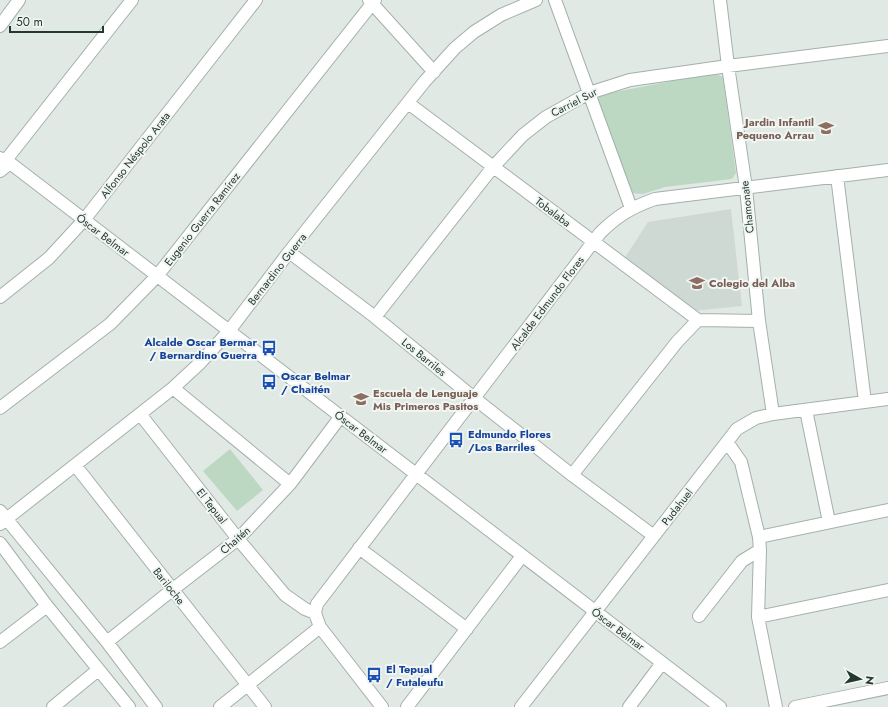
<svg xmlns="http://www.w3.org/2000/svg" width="888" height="707" font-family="Jost,sans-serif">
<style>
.built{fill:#cfd9d4}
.green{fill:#bcd8c2}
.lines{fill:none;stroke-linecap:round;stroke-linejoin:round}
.minor-casing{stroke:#a4b0ab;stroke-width:14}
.minor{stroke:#fff;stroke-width:12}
.labels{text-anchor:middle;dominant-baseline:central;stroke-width:4;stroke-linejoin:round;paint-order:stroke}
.street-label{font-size:11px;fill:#233831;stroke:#f1f6f3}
.education-label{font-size:11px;font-weight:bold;fill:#785e54;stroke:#f1f6f3;text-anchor:start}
.transit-label{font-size:11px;font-weight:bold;fill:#164399;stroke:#f1f6f3;text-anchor:start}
</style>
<rect width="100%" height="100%" fill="#e1e9e5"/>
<!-- built -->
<path class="built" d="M731,209L742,306L693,311L624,259L648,222Z"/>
<!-- green -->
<path class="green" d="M714,73L723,77L736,173L732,179L665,187L643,194L629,193L598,104L599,95Z
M230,449L263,490L237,511L203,471Z"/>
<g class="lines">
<defs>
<path id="minor" d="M369,0L434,72
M555,0L631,208
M720,0L728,66L746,188L759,321L773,414
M0,26L19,0
M408,103L698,320
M0,158L10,163L720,707
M6,160L132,0
M0,171L10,163
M837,176L865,402
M289,252L375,317L474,398L572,475L654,536
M0,297L49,258L84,220L256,0
M375,317L493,167L523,135L546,117L589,93L630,80L728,66L888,46
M173,388L290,484
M0,408L110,324L157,276L375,0
M806,410L829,522
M140,414L238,539L285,595L305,609L315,613
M727,442L741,462L759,537L760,550L758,617L776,707
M75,465L265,707
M572,475L677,342L698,320L759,321
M0,511L107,642L156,707
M0,524L173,388L200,363L229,331L289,252L425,81L455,48L474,32L501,15L536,0
M759,537L888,510
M0,543L47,606L129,707
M359,548L467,629
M699,616L742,561L760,550
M758,617L888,590
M0,642L47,606
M107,642L172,590L238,539L290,484L341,416
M53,707L98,670
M220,707L320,627
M382,707L320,627L315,613L317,604L600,233C617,216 632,207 655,199L888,170
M407,707L522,556
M521,707L737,429L756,418L773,414L888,399
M629,707L662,663
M795,707L888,688"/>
</defs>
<!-- minor casing -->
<use href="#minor" class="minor-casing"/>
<!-- minor -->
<use href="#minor" class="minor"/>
</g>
<!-- icons -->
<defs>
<symbol id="school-bare" viewBox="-9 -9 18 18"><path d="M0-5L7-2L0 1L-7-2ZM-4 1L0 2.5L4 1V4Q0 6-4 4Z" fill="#8d6e63" stroke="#f1f6f3" stroke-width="2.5" paint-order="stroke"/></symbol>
<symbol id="bus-bare" viewBox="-9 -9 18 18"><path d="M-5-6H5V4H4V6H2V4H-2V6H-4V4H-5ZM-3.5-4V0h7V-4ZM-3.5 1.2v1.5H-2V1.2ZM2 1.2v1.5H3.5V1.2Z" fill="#1a4fb4" stroke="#f1f6f3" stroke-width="2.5" paint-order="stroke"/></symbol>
</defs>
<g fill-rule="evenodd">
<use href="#school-bare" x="815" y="117" width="22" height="22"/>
<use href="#school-bare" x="686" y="272" width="22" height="22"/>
<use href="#bus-bare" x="258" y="337" width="22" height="22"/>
<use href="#bus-bare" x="258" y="371" width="22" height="22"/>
<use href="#school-bare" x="350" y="388" width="22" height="22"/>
<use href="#bus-bare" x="445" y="429" width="22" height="22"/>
<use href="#bus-bare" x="363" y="664" width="22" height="22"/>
</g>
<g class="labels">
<!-- street labels -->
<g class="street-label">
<text transform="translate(574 102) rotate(-27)">Carriel Sur</text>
<text transform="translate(135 155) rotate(-52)">Alfonso Néspolo Arata</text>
<text transform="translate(747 207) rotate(-96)">Chamonate</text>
<text transform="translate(553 212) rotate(37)">Tobalaba</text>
<text transform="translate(202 219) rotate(-52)">Eugenio Guerra Ramírez</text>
<text transform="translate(103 235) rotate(37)">Óscar Belmar</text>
<text transform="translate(277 269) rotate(-52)">Bernardino Guerra</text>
<text transform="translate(547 303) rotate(-53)">Alcalde Edmundo Flores</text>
<text transform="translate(424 357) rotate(39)">Los Barriles</text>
<text transform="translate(361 432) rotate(37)">Óscar Belmar</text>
<text transform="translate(212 506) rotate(52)">El Tepual</text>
<text transform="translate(677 507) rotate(-52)">Pudahuel</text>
<text transform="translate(235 540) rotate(-41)">Chaitén</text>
<text transform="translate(169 586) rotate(52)">Bariloche</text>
<text transform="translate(618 629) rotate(37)">Óscar Belmar</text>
</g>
<!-- education labels -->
<g class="education-label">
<text x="814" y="122" text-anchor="end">Jardin Infantil<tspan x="814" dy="13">Pequeno Arrau</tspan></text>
<text x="709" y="283">Colegio del Alba</text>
<text x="373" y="393">Escuela de Lenguaje<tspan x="373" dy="13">Mis Primeros Pasitos</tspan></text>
</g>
<!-- transit labels -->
<g class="transit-label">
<text x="257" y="342" text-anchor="end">Alcalde Oscar Bermar<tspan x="257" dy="13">/ Bernardino Guerra</tspan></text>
<text x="281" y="376">Oscar Belmar<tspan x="281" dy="13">/ Chaitén</tspan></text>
<text x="468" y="434">Edmundo Flores<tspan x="468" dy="13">/Los Barriles</tspan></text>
<text x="386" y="669">El Tepual<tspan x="386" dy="13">/ Futaleufu</tspan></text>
</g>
</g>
<!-- north arrow -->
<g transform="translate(860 679) rotate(98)" stroke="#f1f6f3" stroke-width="3" paint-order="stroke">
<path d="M0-3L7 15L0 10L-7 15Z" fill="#233831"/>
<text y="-6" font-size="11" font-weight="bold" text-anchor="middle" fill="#233831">N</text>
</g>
<!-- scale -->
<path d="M10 26v6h93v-6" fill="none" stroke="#233831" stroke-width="2"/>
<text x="16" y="26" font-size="12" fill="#233831" stroke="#f1f6f3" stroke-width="3" paint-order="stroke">50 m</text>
</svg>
